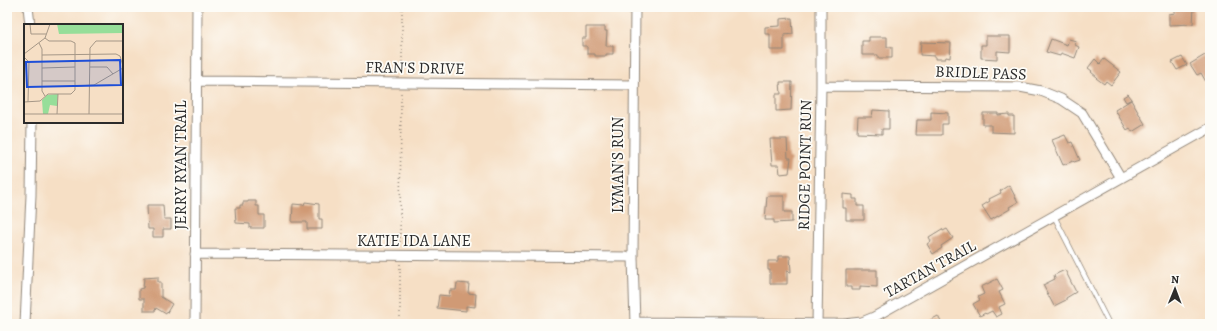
<svg xmlns="http://www.w3.org/2000/svg" width="1217" height="331" font-family="Alegreya,serif">
<style>
.building{fill:#d09a74}
.lines{fill:none;stroke-linecap:round;stroke-linejoin:round}
.lane-casing{stroke:#908578;stroke-width:6}
.street-casing{stroke:#908578;stroke-width:11}
.path{stroke:#908578;stroke-width:1.5;stroke-dasharray:1 3;stroke-linecap:butt}
.lane{stroke:#fff;stroke-width:4.5}
.street{stroke:#fff;stroke-width:9}
.labels{text-anchor:middle;dominant-baseline:central;stroke-width:3.5;stroke-linejoin:round;paint-order:stroke}
.street-label{font-size:16px;fill:#2b2b2b;stroke:#fdfcf7}
.inset-road{fill:none;stroke:#a59787;stroke-width:1}
.view{fill:#1d4ed8;fill-opacity:0.15;stroke:#1d4ed8;stroke-width:2}
.inset-edge{fill:none;stroke:#2b2b2b;stroke-width:2}
</style>
<rect width="100%" height="100%" fill="#fdfcf7"/>
<filter id="ink" filterUnits="userSpaceOnUse"><feTurbulence type="fractalNoise" baseFrequency=".025" numOctaves="2"/><feDisplacementMap in="SourceGraphic" scale="8" xChannelSelector="R" yChannelSelector="G"/><feConvolveMatrix kernelMatrix="1 2 1 2 8 2 1 2 1" color-interpolation-filters="sRGB"/></filter>
<filter id="wash" filterUnits="userSpaceOnUse"><feTurbulence type="fractalNoise" baseFrequency=".012" numOctaves="4" result="noise"/><feDisplacementMap in="SourceGraphic" scale="16" xChannelSelector="R" yChannelSelector="G"/><feGaussianBlur stdDeviation="0.9" result="paint"/><feColorMatrix in="noise" values="0 0 0 0 0 0 0 0 0 0 0 0 0 0 0 0 0 1.4 0 .05"/><feComposite in="paint" operator="in"/></filter>
<g filter="url(#wash)">
<rect width="100%" height="100%" fill="#f6dfc5"/>
<g id="blocks">
<!-- building -->
<path class="building" d="M1175,7H1194L1193,24L1169,25V14L1175,13Z
M792,18L793,34L784,35V50H770V34H765V27L780,26V19Z
M586,27H605V31H607L606,46H613V54H606V56H595V54H587V46H582V38H586Z
M986,36H1010V52L997,51V59L981,58V45H986Z
M869,37H887V47H892V58H878V55H862V41H869Z
M1051,39L1067,45L1069,39L1076,41L1075,45L1079,47L1075,58L1061,53L1060,56L1046,52Z
M921,42L951,43L950,58L946,57L945,59H935V56L920,55Z
M1210,52V89L1201,73L1197,75L1190,64Z
M1182,57L1187,65L1177,70L1172,62Z
M1095,59L1100,64L1104,59L1121,72L1111,85L1106,81L1104,84L1096,78L1097,77L1091,72L1092,71L1088,68Z
M780,82H792L791,110L776,111V94H781Z
M1128,94L1132,99L1126,102L1123,97Z
M1131,100L1145,124L1132,132L1130,128L1127,130L1115,110Z
M873,110L889,111V129H882V134L857,133L858,117H872Z
M931,112L948,113V124H942V135H916L917,120H931Z
M983,113H998V115L1009,114V116H1014V133L991,132V125H983Z
M1065,135L1069,143L1072,142L1080,160L1074,162L1073,161L1063,165L1052,140Z
M770,139H787L788,158H791L789,173L780,174L779,165H772Z
M1009,185L1018,202L1009,207L1010,209L991,220L982,206L990,201L989,199L1001,193L1000,191Z
M843,194L853,195V199H857V206H864V220H846V208H843Z
M767,196H784V212H792V222L774,223V220H765Z
M248,201H256V206H259V215H264V228H250V224L236,223L235,208H240V205H243V202H248Z
M305,202L319,204V219H322V229H307V222H292L293,204L304,205Z
M147,205H163L164,219H171V229H163V237H153V229H148Z
M942,229L943,231L947,229L953,238L941,246L942,248L933,254L927,244L931,241L929,237Z
M778,256H790L791,272L787,271V284H770V270H768V261H778Z
M846,270H877V287L860,286V290H851V287H846Z
M1065,270L1076,292L1066,298V300L1054,306L1043,285L1055,279L1054,275Z
M158,277V282H161V297L172,304L166,314L156,308L155,311H144V299H139V289L143,288L144,278Z
M997,279L1003,290L999,292L1005,304L999,307L1002,314L996,317L992,311L986,314L985,313L980,316L973,304L980,300L978,297L984,294L981,287Z
M457,283L469,284L468,293L476,294L475,307L466,306V311L437,308L439,295L449,296L450,290H456Z
M938,316L942,324H923Z"/>
</g>
</g>
<g filter="url(#ink)">
<use href="#blocks" fill-opacity="0" stroke="#908578" stroke-width="1"/>
<g class="lines">
<defs>
<path id="lane" d="M1054,216L1109,324"/>
<path id="street" d="M28,7L30,25
M635,7L633,257L635,324
M196,81L634,85
M821,86L1020,87L1041,91L1061,99L1082,113L1121,178
M195,254L633,257
M635,322L843,324L862,322L874,317L1210,128
M25,324L31,195L32,122
M195,324L197,7
M817,324L821,86V7"/>
</defs>
<!-- lane casing -->
<use href="#lane" class="lane-casing"/>
<!-- street casing -->
<use href="#street" class="street-casing"/>
<!-- path -->
<path class="path" d="M402,74V7
M400,246L401,92
M400,264V324"/>
<!-- lane -->
<use href="#lane" class="lane"/>
<!-- street -->
<use href="#street" class="street"/>
</g>
</g>
<g class="labels">
<!-- street labels -->
<g class="street-label">
<text transform="translate(415 68) rotate(1)">FRAN'S DRIVE</text>
<text transform="translate(981 73) rotate(2)">BRIDLE PASS</text>
<text transform="translate(181 165) rotate(-90)">JERRY RYAN TRAIL</text>
<text transform="translate(618 165) rotate(-90)">LYMAN'S RUN</text>
<text transform="translate(805 165) rotate(-89)">RIDGE POINT RUN</text>
<text x="414" y="241">KATIE IDA LANE</text>
<text transform="translate(930 269) rotate(-29)">TARTAN TRAIL</text>
</g>
</g>
<!-- overview -->
<g transform="translate(24 24)">
<rect width="99" height="99" fill="#f6dfc5"/>
<path d="M33,0H99V9L35,10ZM34,70L33,82L26,81L24,90H19L18,76L23,71Z" fill="#96de99"/>
<path class="inset-road" d="M6,0L7,10H22M15,19L18,25V67L21,72M0,30L21,14L26,0M18,31L92,30L96,32L99,42M0,33L5,38L4,78M66,43H83L89,50M18,44L51,43M18,57H51M52,62L70,61L99,44M0,78L16,77L24,70H47L51,66V19L47,17H25L21,14M0,90H99M33,90L34,70M65,90L66,24L72,17H99"/>
<path class="view" d="M96,36L97,61L3,63L2,38Z"/>
<rect width="99" height="99" class="inset-edge"/>
</g>
<!-- margin -->
<rect width="1217" height="331" fill="none" stroke="#fdfcf7" stroke-width="24"/>
<!-- north arrow -->
<g transform="translate(1175 289) rotate(1)" stroke="#fdfcf7" stroke-width="3" paint-order="stroke">
<path d="M0-3L7 15L0 10L-7 15Z" fill="#2b2b2b"/>
<text y="-6" font-size="11" font-weight="bold" text-anchor="middle" fill="#2b2b2b">N</text>
</g>
</svg>
